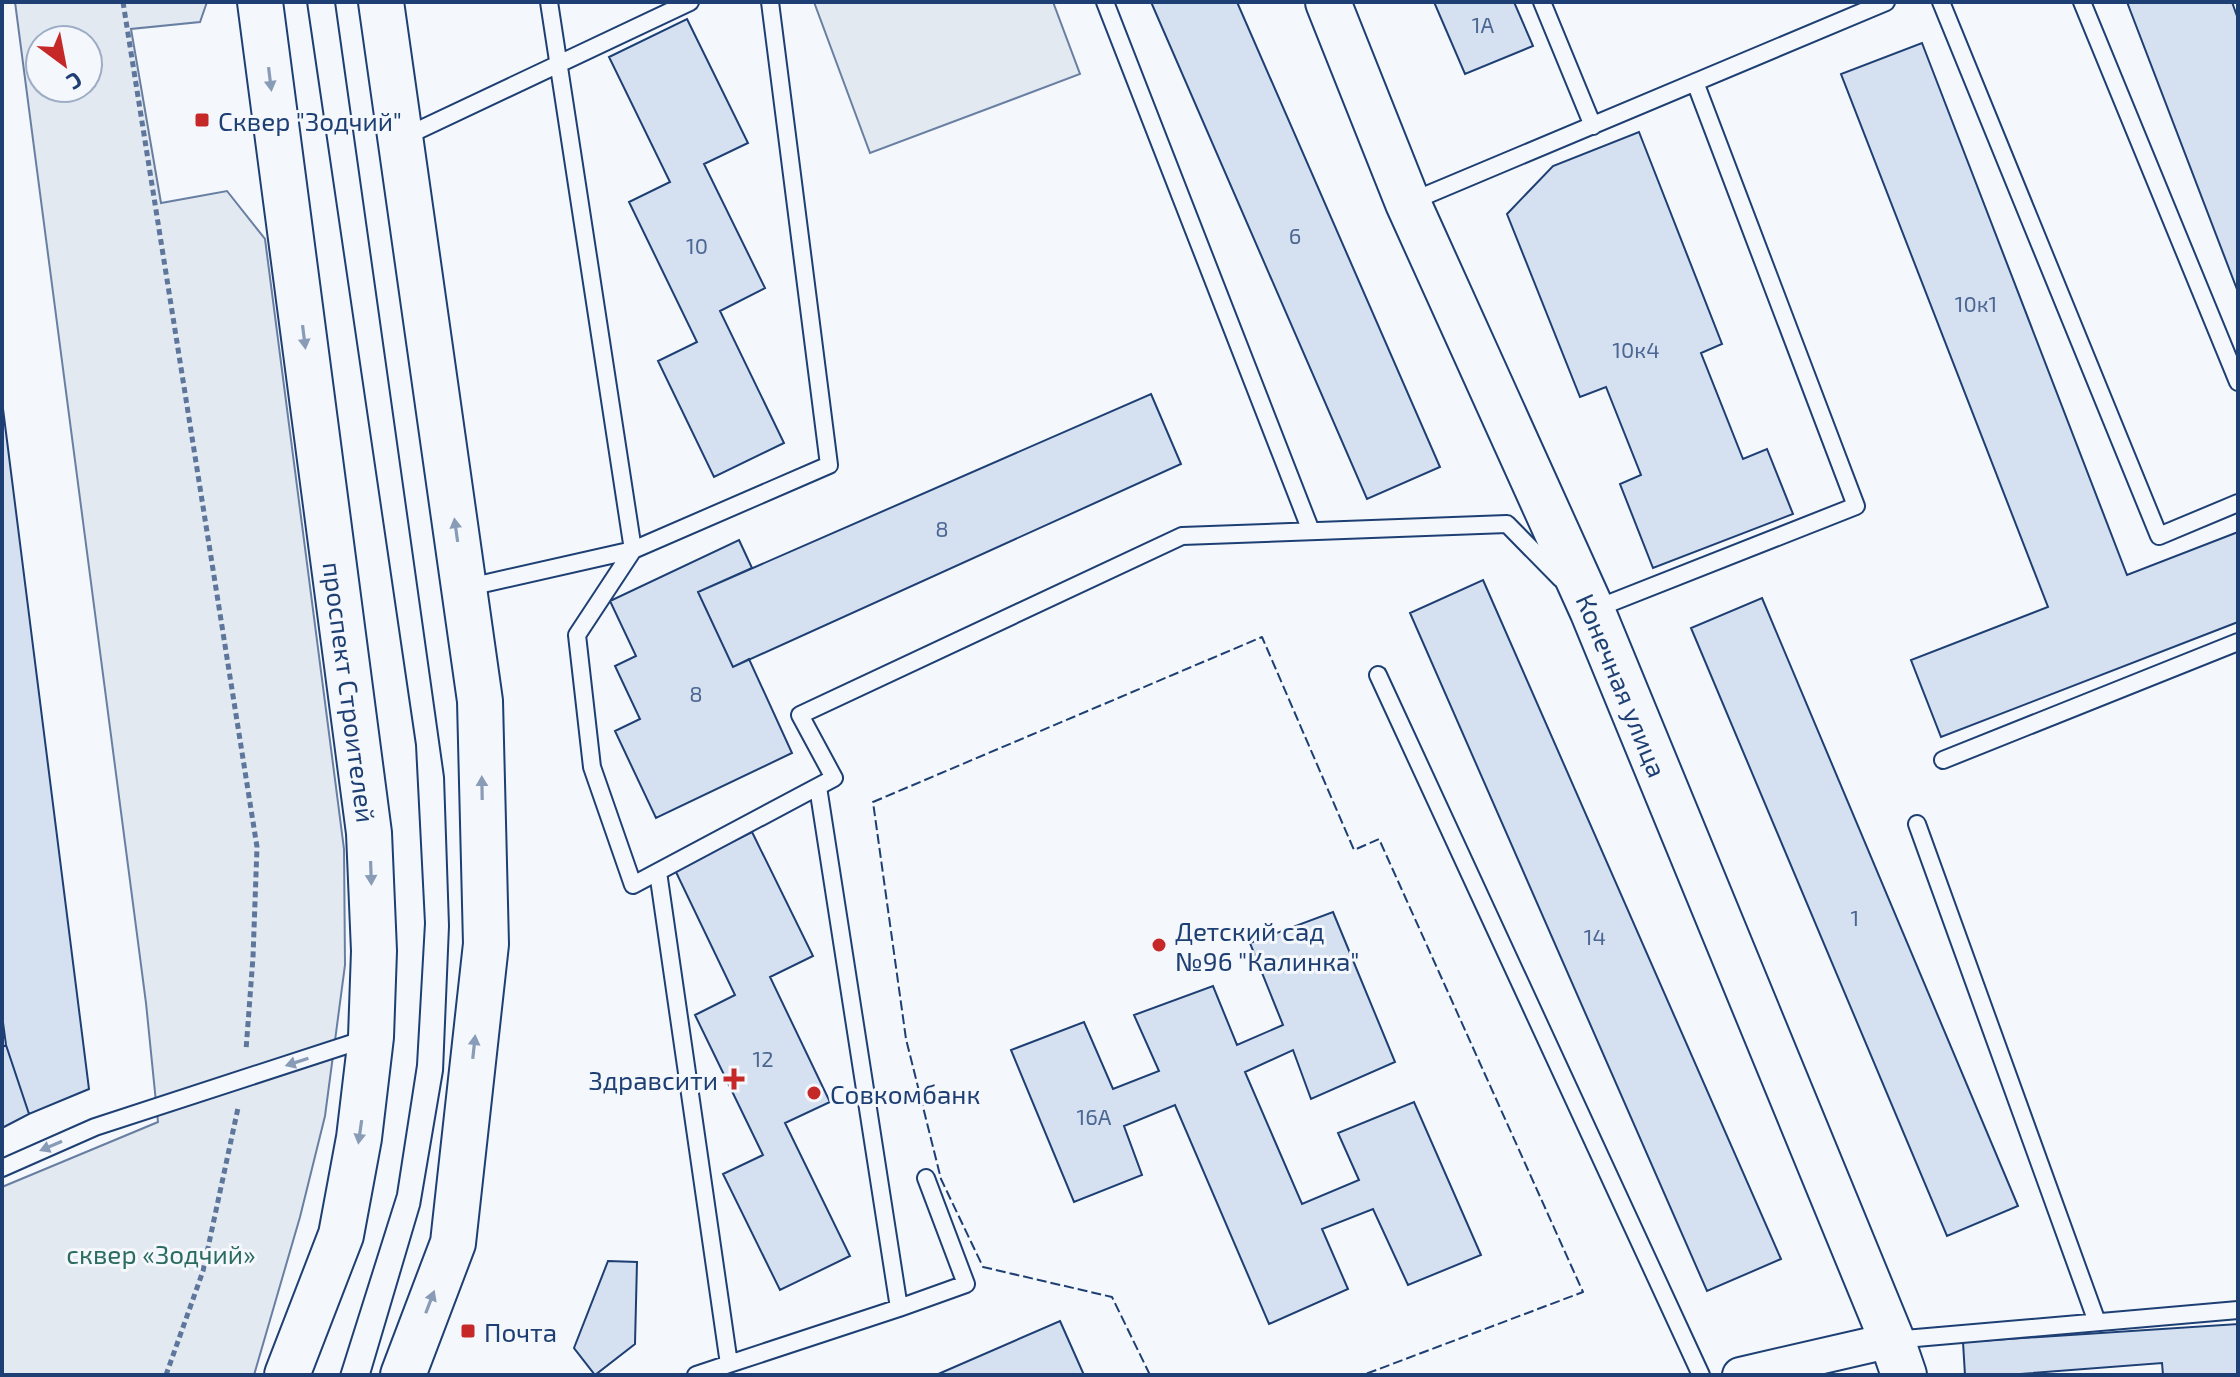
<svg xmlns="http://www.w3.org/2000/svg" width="2240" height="1377" font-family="'Exo 2',sans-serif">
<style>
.green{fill:#e3e9f0;stroke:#687fa3;stroke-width:2;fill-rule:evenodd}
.building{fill:#d5e0f0;stroke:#1d3f73;stroke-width:2}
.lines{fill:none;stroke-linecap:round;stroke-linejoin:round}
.lane-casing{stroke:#1d3f73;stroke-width:20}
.street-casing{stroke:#1d3f73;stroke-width:38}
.secondary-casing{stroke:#1d3f73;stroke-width:48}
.primary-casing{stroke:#1d3f73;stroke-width:48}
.path{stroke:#5e769c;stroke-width:5;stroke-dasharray:6 4;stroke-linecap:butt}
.lane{stroke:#f4f7fb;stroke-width:16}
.street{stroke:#f4f7fb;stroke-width:34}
.secondary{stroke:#f4f7fb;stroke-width:44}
.primary{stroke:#f4f7fb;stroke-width:44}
.tram{stroke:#1d3f73;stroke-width:2}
.fence{stroke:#1d3f73;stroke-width:2;stroke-dasharray:10 4;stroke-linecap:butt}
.oneway{fill:#889bb7}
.poi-dot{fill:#c62828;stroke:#f4f7fb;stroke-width:3}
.labels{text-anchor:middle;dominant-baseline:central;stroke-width:6;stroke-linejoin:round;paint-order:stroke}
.number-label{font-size:22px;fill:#4b6792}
.poi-label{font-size:26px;fill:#1d3f73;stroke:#f4f7fb;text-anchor:start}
.street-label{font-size:26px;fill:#1d3f73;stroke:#f4f7fb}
.park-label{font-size:26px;fill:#2c6c60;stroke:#f4f7fb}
</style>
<rect width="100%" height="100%" fill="#f4f7fb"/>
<!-- green -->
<path class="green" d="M15,2H207L200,22L131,29L161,203L227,191L265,239L344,849L345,965L325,1116L300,1217L254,1375H2V1187L158,1122L146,1003ZM40,40H88V88H40Z
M814,2H1053L1080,74L870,153Z"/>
<!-- building -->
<path class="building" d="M1151,2H1237L1440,467L1367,499Z
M1434,2H1514L1533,46L1465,74Z
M2127,2H2232L2238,19V292Z
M687,19L748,143L704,164L765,288L720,311L784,443L714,477L658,361L697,342L629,202L670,182L609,57Z
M1922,43L2127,575L2238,532V622L1941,737L1911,660L2048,607L1841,74Z
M1639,132L1722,344L1701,353L1743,459L1767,449L1793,514L1653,568L1620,484L1641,475L1606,387L1580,397L1507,214L1553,166Z
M1151,394L1181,464L733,667L698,592Z
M2,401L89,1089L29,1114L6,1045L2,1015Z
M739,540L752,568L698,592L733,667L749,659L792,753L656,818L615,731L640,719L615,666L636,656L610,601Z
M1483,580L1781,1259L1707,1291L1410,613Z
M1762,598L2018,1206L1947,1236L1691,628Z
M752,832L813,956L770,977L830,1102L785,1123L850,1256L780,1290L723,1174L763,1155L695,1015L735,995L675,870Z
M1333,912L1395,1062L1311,1099L1293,1050L1245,1072L1302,1204L1359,1180L1338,1133L1414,1102L1481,1255L1408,1285L1373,1209L1322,1229L1348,1289L1269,1324L1175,1105L1124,1126L1142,1175L1074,1202L1011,1050L1084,1022L1113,1089L1159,1071L1134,1015L1213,986L1237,1045L1283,1025L1250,943Z
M6,1045L29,1114L2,1128V1047Z
M608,1261L637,1262L635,1344L595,1375L574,1348Z
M1060,1321L1084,1375H936Z
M2238,1324V1375H2163L2162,1363L2007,1375H1965L1963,1342Z"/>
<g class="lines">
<defs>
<path id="lane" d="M770,2L829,465L633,550L577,635L592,767L633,885L834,778L800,715L1182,536L1507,524L1561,579
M1105,2L1311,531
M1542,2L1593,126
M1941,2L2159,536L2238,503
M2082,2L2238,382
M402,138L690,2
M1410,202L1886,2
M465,588L633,550L549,2
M1595,609L1856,506L1695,82
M1378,675L1701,1375
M1943,760L2238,642
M1917,824L2097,1322
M658,872L729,1364L696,1375
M2,1168L95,1127L365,1039
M899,1308L966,1284L926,1178
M1893,1340L2238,1310
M729,1364L899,1308L818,787"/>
<path id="street" d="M1740,1375L1892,1340"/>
<g id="secondary">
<path id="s1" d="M1328,2L1408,203L1592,610L1892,1340L1904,1375"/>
</g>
<g id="primary">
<path id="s2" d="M260,2L369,833L374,951L371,1037L359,1138L341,1235L287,1375"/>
<path d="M381,2L480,701L486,944L453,1243L403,1375"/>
</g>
</defs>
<!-- lane casing -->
<use href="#lane" class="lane-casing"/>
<!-- street casing -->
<use href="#street" class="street-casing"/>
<!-- secondary casing -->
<use href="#secondary" class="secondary-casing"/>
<!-- primary casing -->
<use href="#primary" class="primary-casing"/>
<!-- path -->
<path class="path" d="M123,2L257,847L253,957L246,1050
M166,1375L203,1271L238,1108"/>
<!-- lane -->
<use href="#lane" class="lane"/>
<!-- street -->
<use href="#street" class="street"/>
<!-- secondary -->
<use href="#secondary" class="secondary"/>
<!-- primary -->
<use href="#primary" class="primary"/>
<!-- tram -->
<path class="tram" d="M307,2L416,745L425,923L417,1065L397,1194L340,1375
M335,2L444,777L449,926L443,1071L420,1206L370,1375"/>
<!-- fence -->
<path class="fence" d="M1150,1375L1112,1297L983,1267L941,1179L906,1039L873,802L1262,637L1354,850L1379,839L1583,1292L1363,1375"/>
</g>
<!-- one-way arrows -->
<defs><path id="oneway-solid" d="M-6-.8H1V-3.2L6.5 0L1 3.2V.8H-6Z" transform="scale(2)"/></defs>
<g class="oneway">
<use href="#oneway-solid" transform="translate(270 79) rotate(83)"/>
<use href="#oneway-solid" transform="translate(304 337) rotate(83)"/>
<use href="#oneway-solid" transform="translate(456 530) rotate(-98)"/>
<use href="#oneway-solid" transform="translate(482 788) rotate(-91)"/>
<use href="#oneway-solid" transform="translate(371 873) rotate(88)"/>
<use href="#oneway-solid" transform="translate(474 1047) rotate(-84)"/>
<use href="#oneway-solid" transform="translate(297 1062) rotate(162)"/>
<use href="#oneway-solid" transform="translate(360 1132) rotate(98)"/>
<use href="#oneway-solid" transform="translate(51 1146) rotate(157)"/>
<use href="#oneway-solid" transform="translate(430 1302) rotate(-69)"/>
</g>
<!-- markers -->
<g class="poi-dot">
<rect x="194" y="112" width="16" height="16" rx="4"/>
<circle cx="1159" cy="945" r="8"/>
<path d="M730 1067h8v8h8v8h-8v8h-8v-8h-8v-8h8z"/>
<circle cx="814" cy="1093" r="8"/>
<rect x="460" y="1323" width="16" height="16" rx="4"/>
</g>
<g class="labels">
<!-- number labels -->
<g class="number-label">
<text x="1483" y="24">1А</text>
<text x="1295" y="235">6</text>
<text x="697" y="245">10</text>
<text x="1976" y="303">10к1</text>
<text x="1636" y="349">10к4</text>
<text x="942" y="528">8</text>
<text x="696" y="693">8</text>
<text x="1855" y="917">1</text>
<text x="1595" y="936">14</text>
<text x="763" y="1058">12</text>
<text x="1094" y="1116">16А</text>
</g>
<!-- poi labels -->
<g class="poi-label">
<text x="218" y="120">Сквер "Зодчий"</text>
<text x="1175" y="930">Детский сад<tspan x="1175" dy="30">№96 "Калинка"</tspan></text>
<text x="718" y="1079" text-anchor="end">Здравсити</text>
<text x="830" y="1093">Совкомбанк</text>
<text x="484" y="1331">Почта</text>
</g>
<!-- street labels -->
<g class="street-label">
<text stroke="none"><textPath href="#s1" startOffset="744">Конечная улица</textPath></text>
<text stroke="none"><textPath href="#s2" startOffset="696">проспект Строителей</textPath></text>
</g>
<!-- park labels -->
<g class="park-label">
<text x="161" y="1253">сквер «Зодчий»</text>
</g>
</g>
<!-- border -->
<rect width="2240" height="1377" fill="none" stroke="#1d3f73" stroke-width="8"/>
<!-- north arrow -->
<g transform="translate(64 64) rotate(148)"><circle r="38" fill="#f4f7fb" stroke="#9eadc5" stroke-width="2"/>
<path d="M0-6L14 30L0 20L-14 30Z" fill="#c62828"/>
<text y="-12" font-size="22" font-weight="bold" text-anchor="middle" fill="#1d3f73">С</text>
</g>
</svg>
